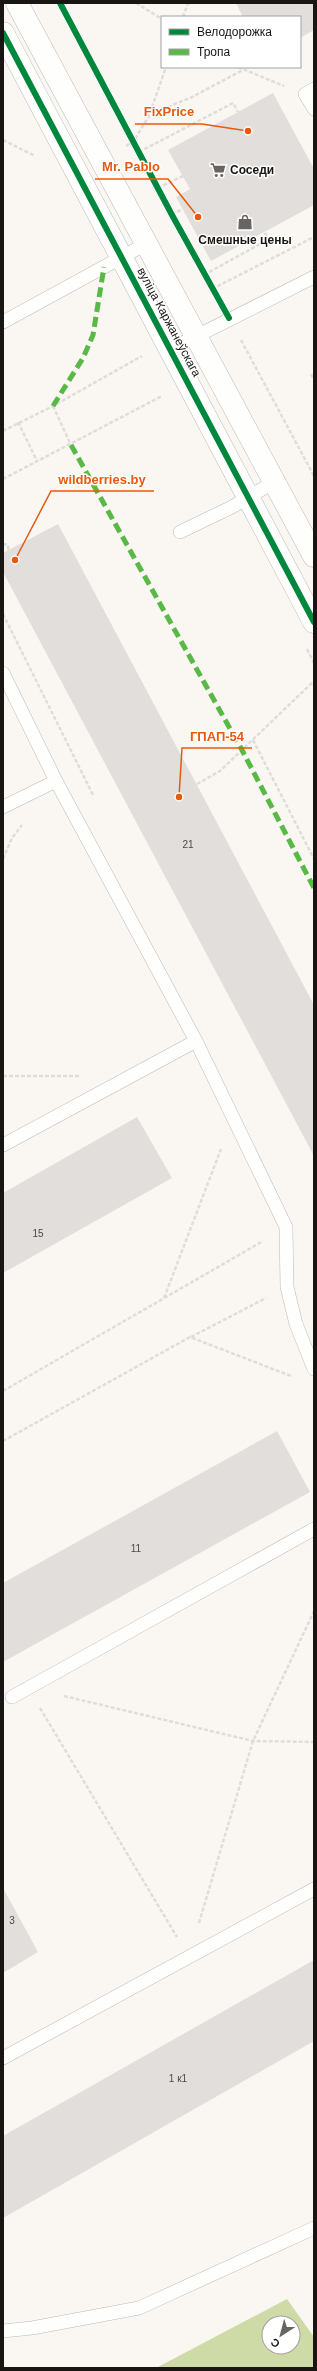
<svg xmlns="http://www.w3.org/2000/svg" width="317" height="2371" font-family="Arial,sans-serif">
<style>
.forest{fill:#cedba6;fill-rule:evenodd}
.building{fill:#e1dedc}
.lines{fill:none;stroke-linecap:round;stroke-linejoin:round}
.service-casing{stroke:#bebab7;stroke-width:14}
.tertiary-casing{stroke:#bebab7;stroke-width:23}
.path{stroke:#dfdddc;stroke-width:2.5;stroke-dasharray:4 2;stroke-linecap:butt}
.service{stroke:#fefefd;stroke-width:13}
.tertiary{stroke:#fefefd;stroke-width:22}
.quiet{stroke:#58b947;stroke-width:5;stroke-dasharray:10 5;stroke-linecap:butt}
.cycleway-casing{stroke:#fff;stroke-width:8}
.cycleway{stroke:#00873e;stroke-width:6}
.labels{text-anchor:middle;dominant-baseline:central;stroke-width:3;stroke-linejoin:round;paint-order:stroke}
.number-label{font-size:10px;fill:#4b4846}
.poi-label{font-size:12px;font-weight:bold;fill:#181513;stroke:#fff;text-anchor:start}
.street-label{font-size:12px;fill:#181513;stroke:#fff}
.leader{fill:none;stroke:#e8590c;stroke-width:1.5}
.callout-dot{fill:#e8590c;stroke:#fff;stroke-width:1.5}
.callout-label{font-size:13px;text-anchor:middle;font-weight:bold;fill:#e8590c;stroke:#fff;stroke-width:3;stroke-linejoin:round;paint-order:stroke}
</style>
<rect width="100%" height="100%" fill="#faf6f2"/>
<!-- forest -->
<path class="forest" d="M287,2299L314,2337V2368H156ZM269,2323H293V2347H269Z"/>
<!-- building -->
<path class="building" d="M236,3H314V30L300,38V17H243Z
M273,93L314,169V205L211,261L176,197L190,189L168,150Z
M58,524L314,1005V1156L3,572V553Z
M137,1117L172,1178L3,1273V1193Z
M277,1431L310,1492L3,1662V1583Z
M3,1888L38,1952L3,1973Z
M314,1960V2041L3,2218V2136Z"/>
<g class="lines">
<defs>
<path id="service" d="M314,89L305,94L314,109
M3,322L146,244
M171,349L314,277
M180,532L232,507L274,482
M3,673L56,781L196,1041L286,1227L287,1287L296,1324L314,1369
M3,807L56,781
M3,1145L196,1041
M12,1697L314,1529
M3,2058L314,1889
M3,2331L32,2328L139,2308L314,2228"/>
<path id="tertiary" d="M17,3L314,556
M3,33L314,622"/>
</defs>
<!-- service casing -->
<use href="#service" class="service-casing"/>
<!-- tertiary casing -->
<use href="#tertiary" class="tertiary-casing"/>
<!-- path -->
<path class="path" d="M60,3L218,299
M136,3L162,19
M183,17L188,3
M238,67L284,86
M150,113L166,67
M3,140L35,156
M126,146L134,141L150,114L192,97L243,70
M139,152L233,103L238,112
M158,188L183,176
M172,215L182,209
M204,275L269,239L264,232
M212,289L314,237
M241,340L314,476
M311,374L314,380
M53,406L71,445
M18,422L37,461
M3,431L53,406L142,356
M3,479L162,396
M3,545L7,544L9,550
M3,614L93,795
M307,649L314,663
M253,740L314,859
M197,784L220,771L314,681
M3,859L12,838L22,825
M3,1076H79
M164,1298L221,1149
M191,1337L266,1298
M3,1391L263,1241
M3,1441L190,1337L291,1376
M64,1696L253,1741L314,1742
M40,1708L177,1937
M199,1923L253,1741L314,1611"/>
<!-- service -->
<use href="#service" class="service"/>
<!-- tertiary -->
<use href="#tertiary" class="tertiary"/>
<!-- quiet -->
<path class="quiet" d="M53,406L83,358L93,335L104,267
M71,445L242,750L314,888"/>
<defs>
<path id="cycleway" d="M60,3L172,215L229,318
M3,33L314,622"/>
</defs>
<!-- cycleway casing -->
<use href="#cycleway" class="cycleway-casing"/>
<!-- cycleway -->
<use href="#cycleway" class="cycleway"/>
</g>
<!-- icons -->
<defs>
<symbol id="supermarket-bare" viewBox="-9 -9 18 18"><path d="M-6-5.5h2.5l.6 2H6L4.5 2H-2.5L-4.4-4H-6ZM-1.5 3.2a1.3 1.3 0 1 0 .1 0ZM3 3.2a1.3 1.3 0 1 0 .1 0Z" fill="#676461" stroke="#fff" stroke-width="2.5" paint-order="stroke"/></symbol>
<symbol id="shop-bare" viewBox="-9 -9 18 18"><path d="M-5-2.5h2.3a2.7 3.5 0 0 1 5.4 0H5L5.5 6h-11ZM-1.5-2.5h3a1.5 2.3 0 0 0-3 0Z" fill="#676461" stroke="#fff" stroke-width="2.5" paint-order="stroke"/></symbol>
</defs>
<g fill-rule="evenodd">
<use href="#supermarket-bare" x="207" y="159" width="22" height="22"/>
<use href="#shop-bare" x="234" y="211" width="22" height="22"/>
</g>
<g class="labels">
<!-- number labels -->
<g class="number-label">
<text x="188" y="844">21</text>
<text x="38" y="1233">15</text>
<text x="136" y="1548">11</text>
<text x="12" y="1920">3</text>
<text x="178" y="2078">1 к1</text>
</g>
<!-- poi labels -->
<g class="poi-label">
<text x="230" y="170">Соседи</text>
<text x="245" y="240" text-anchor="middle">Смешные цены</text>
</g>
<!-- street labels -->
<g class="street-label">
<text transform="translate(169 322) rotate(62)">вуліца Каржанеўскага</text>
</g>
</g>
<!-- callouts -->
<path class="leader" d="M248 131L202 124H135M198 217L168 179H95M15 560L51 491H154M179 797L182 748H252"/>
<g class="callout-dot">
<circle cx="248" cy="131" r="4"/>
<circle cx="198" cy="217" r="4"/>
<circle cx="15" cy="560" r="4"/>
<circle cx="179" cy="797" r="4"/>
</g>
<g class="callout-label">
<text x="169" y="116">FixPrice</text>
<text x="131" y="171">Mr. Pablo</text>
<text x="102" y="484">wildberries.by</text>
<text x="217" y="741">ГПАП-54</text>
</g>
<!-- border -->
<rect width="317" height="2371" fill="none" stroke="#181513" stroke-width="8"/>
<!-- legend -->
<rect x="161" y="16" width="140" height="52" fill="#ffffff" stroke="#a3a1a1"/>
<rect x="169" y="29" width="20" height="6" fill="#00873e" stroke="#a3a1a1"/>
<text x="197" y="36" font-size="12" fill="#181513">Велодорожка</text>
<rect x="169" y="49" width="20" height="6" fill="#58b947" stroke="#a3a1a1"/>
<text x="197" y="56" font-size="12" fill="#181513">Тропа</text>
<!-- north arrow -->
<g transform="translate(281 2335) rotate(216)"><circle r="19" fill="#ffffff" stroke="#a3a1a1"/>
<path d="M0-3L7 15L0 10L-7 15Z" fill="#676461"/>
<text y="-6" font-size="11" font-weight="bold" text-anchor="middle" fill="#181513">С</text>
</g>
</svg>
